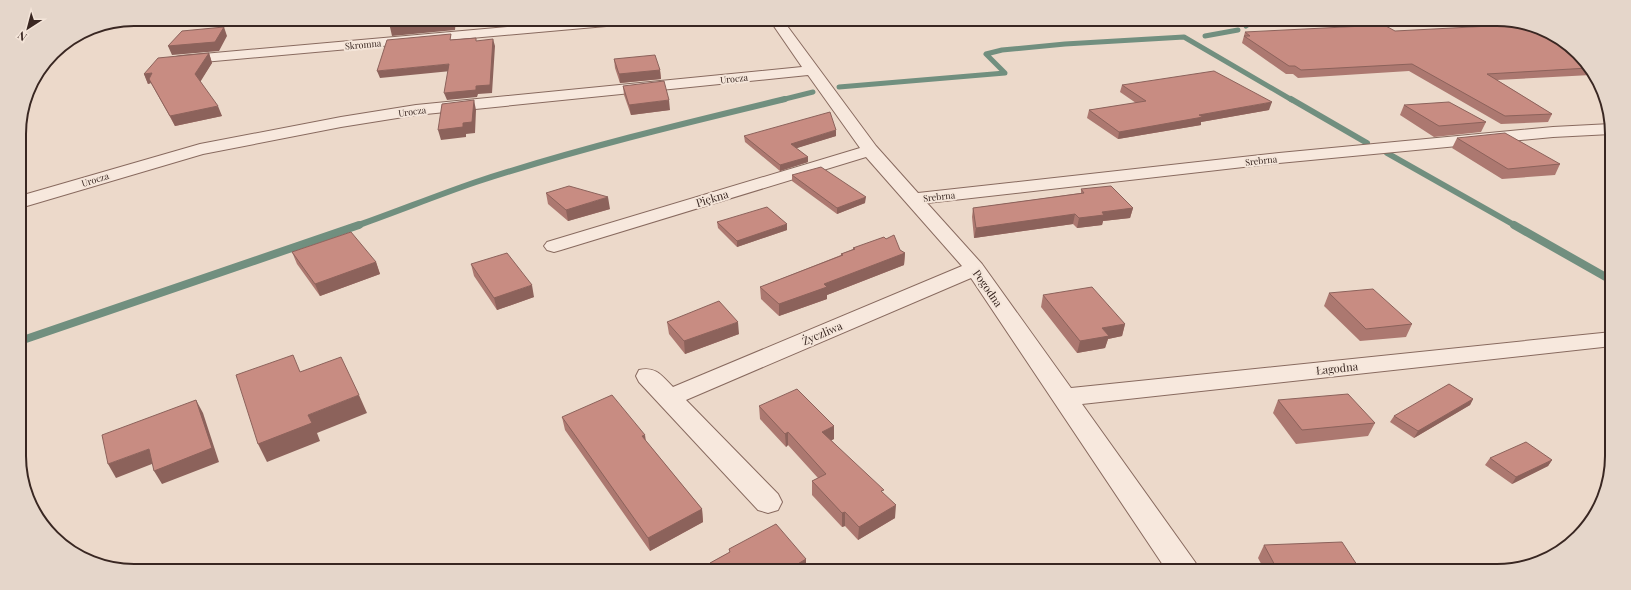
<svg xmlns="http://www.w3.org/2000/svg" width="1631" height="590" font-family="'Playfair Display',serif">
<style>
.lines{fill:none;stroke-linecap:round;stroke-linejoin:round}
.stream-far2{stroke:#718f7f;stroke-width:5}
.stream-far1{stroke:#718f7f;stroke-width:6}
.stream{stroke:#718f7f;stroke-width:8}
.minor-casing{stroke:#886a5f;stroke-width:2}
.minor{fill:#f7e8dd;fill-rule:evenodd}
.wall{fill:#ac7870}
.shaded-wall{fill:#8c625b}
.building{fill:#c88c82;stroke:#8c625b}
.labels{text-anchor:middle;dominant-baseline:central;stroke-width:4;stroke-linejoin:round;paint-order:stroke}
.far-street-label{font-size:9px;fill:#392722;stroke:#f4e5d9}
.street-label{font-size:11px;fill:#392722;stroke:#f4e5d9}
.rim{fill:none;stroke:#392722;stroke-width:2}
</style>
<rect width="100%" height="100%" fill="#ecd9ca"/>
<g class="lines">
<!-- stream-far2 -->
<path class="stream-far2" d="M1246,26L1256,19
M1205,36L1238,30
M839,87L1005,73L986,54L1002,50L1065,44L1184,37L1292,100
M781,100L813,92"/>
<!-- stream-far1 -->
<path class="stream-far1" d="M1291,99L1367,143
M1387,153L1516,226
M356,226C396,212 435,196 476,182C577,149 681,124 785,99"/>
<!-- stream -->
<path class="stream" d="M1514,225L1611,280
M20,341L359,225"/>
<defs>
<path id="minor" d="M597,19H646L640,23L181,64L176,63L174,60L176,57L181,56Z
M769,19H782L876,146L918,193L1279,153L1553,127L1611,124V134L1553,137L1279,163L927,203L982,264L1071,388L1612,332V346L1082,404L1195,562L1200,571H1167L971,278L686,400L778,494L782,502L778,510L768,513L758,510L639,382L636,376L639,370C656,366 662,376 673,387L962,266L866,157L561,250L554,252L547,250L544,246L547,242L860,148L808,75L416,115L341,127L203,154L20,208V196L200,144L341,117L416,105L802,67Z"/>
</defs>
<!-- minor casing -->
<use href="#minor" class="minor-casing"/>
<!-- minor -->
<use href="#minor" class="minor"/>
</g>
<!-- wall -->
<path class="wall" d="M1395,31L1584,58L1591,75L1497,80L1552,114L1548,122L1501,124L1409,71L1298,78L1293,74H1286L1242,43L1245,32Z
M209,53L212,63L200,81L222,116L175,126L151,83L148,84L144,74Z
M614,59L660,70L661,79L620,83L615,68Z
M1122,85L1269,110L1201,122V125L1118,139L1087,118L1089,110L1136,103L1120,92Z
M623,86L670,110L631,115L624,95Z
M1404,105L1486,122L1481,132L1434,137L1400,115Z
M744,136H836L796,148L808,157V162L780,171L745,142Z
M1457,138L1560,164L1555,175L1502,179L1452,148Z
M792,175L865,203L837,214L792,181Z
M1081,189L1133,208L1130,218L1103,221L1102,225L1077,228L1073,224L974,238L972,217L973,208L1081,193Z
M546,193L610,209L568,221L548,204Z
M717,222L787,230L737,247L718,228Z
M853,248L900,250L905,253L904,265L827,295V299L779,316L761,299L760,287L841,255V254L853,249Z
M292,252L376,262L380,274L320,296L297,264Z
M471,264L534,297L497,310L474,276Z
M1329,293L1412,324L1406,337L1360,341L1324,306Z
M1043,295L1125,324L1122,336L1108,339L1105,348L1077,353L1041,307Z
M667,322L739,334L685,354L669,334Z
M1473,399L1470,405L1414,438L1390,422L1394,416Z
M1278,400L1375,423L1368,436L1296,444L1273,413Z
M759,406L834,426V439L831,440L883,493L895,518L858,540L845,526L842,527L812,495V481L818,478L788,445L786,447L760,419Z
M562,417L646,441L702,509L703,522L650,551L565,430Z
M1490,458L1552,460L1548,466L1512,484L1485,465Z
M1264,545L1361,571H1265L1258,558Z
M729,549L806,559V571H711L710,563L730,552Z"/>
<!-- shaded-wall -->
<path class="shaded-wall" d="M453,19H456L455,30L392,36L390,27Z
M224,27L227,36L219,51L172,55L168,46Z
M493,39L495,46L492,93L478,94L477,97L447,100L444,93L476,86Z
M209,53L212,63L199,84L195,74Z
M449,64L451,71L380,78L377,71Z
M660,70L661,79L620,83L619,74Z
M152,73L149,79L151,83L148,84L144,74Z
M474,100L476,110L475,133L466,134V137L441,140L438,130L463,123Z
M669,100L670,110L631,115L629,105Z
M1272,102L1269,110L1201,122V125L1118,139L1119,132L1199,115Z
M218,106L222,116L175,126L170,116Z
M836,130V136L791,150V144Z
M808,157V162L780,171V165Z
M608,197L610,209L568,221L566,210Z
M866,197L865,203L837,214V208Z
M1133,208L1130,218L1103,221L1102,225L1077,228L1079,218L1102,212Z
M1075,214L1073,224L974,238L976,228Z
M787,224V230L737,247V241Z
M905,253L904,265L827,295V299L779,316V304L824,284Z
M376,262L380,274L320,296L315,284Z
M532,285L534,297L497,310L494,298Z
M738,322L739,334L685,354L684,341Z
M1125,324L1122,336L1108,339L1105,348L1077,353L1080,341L1102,328Z
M359,395L367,413L317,433L320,441L267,462L258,444L308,415Z
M1473,399L1470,405L1414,438L1418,431Z
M196,400L203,413L219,462L162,484L154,471Z
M834,426V439L822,445V432Z
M788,432V445L786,447L785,434Z
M645,435L647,448L642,436Z
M149,449L157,462L116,478L108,464Z
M1552,460L1548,466L1512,484L1516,477Z
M896,505L895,518L858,540L859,527Z
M702,509L703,522L650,551L648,538Z
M845,512V526L842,527V513Z
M806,559V571H786Z"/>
<!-- building -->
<path class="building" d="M392,19H453V21L390,27Z
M1529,24L1534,25L1584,58L1588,68L1487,74L1552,114L1505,116L1412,64L1301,70L1295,66H1289L1244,36H1250L1245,32L1384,25L1395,31Z
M224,27L215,42L168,46L182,31Z
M451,34L450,40L476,38V41L493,39L490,85L476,86V90L444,93L449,64L377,71L387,40Z
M209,53L195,74L218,106L170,116L149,79L152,73L144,74L158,58Z
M655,55L660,70L619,74L614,59Z
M1214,71L1272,102L1199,115L1203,117L1119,132L1089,110L1146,101L1122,85Z
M664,81L669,100L629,105L623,86Z
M474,100L472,122L463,123V127L438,130L442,104Z
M1449,102L1486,122L1439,126L1404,105Z
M830,112L836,130L791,144L808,157L780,165L744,136Z
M1505,133L1560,164L1508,169L1457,138Z
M821,167L866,197L837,208L792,175Z
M569,186L608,197L566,210L546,193Z
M1111,186L1133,208L1102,212L1104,215L1079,218L1075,214L976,228L973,208L1084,193L1081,189Z
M767,207L787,224L737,241L717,222Z
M351,232L376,262L315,284L292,252Z
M894,235L900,250L905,253L824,284L827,287L779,304L760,287L843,255L841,254L855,249L853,248L884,237L886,239Z
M507,253L532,285L494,298L471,264Z
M1092,287L1125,324L1102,328L1109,336L1080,341L1043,295Z
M1373,289L1412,324L1366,329L1329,293Z
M719,301L738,322L684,341L667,322Z
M293,355L300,372L341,357L359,395L308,415L312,423L258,444L236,375Z
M1449,384L1473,399L1418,431L1394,416Z
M797,389L834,426L822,432L884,490L881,491L896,505L859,527L845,512L842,513L812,481L826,474L788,432L785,434L759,406Z
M1348,394L1375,423L1302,430L1278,400Z
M612,395L645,435L642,436L702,509L648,538L562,417Z
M196,400L212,448L154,471L149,449L108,464L102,435Z
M1526,442L1552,460L1516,477L1490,458Z
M776,524L806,559L786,571H716L710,563L730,552L729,549Z
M1342,542L1361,571H1278L1264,545Z"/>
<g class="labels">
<!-- far-street labels -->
<g class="far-street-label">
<text transform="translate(363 44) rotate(-5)">Skromna</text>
<text transform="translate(734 78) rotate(-6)">Urocza</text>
<text transform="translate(412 111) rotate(-7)">Urocza</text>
<text transform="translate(1261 160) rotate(-6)">Srebrna</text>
<text transform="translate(95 179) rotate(-17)">Urocza</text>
<text transform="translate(939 196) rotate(-6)">Srebrna</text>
</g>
<!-- street labels -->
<g class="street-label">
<text transform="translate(712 198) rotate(-17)">Piękna</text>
<text transform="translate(988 288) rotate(55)">Pogodna</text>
<text transform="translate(822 333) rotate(-23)">Życzliwa</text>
<text transform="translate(1337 368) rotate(-6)">Łagodna</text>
</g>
</g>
<!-- crop -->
<path d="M0 0H1631V590H0ZM134 26H1497A108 108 0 0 1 1605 134V456A108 108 0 0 1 1497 564H134A108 108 0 0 1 26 456V134A108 108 0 0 1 134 26Z" fill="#e5d6ca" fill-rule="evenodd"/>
<path class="rim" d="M134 26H1497A108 108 0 0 1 1605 134V456A108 108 0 0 1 1497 564H134A108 108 0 0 1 26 456V134A108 108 0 0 1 134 26Z"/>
<!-- north arrow -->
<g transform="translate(28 28) rotate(216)" stroke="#f4e5d9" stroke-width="3" paint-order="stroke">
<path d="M0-3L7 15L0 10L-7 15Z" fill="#392722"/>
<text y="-6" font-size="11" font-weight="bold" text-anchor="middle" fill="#392722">N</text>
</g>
</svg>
